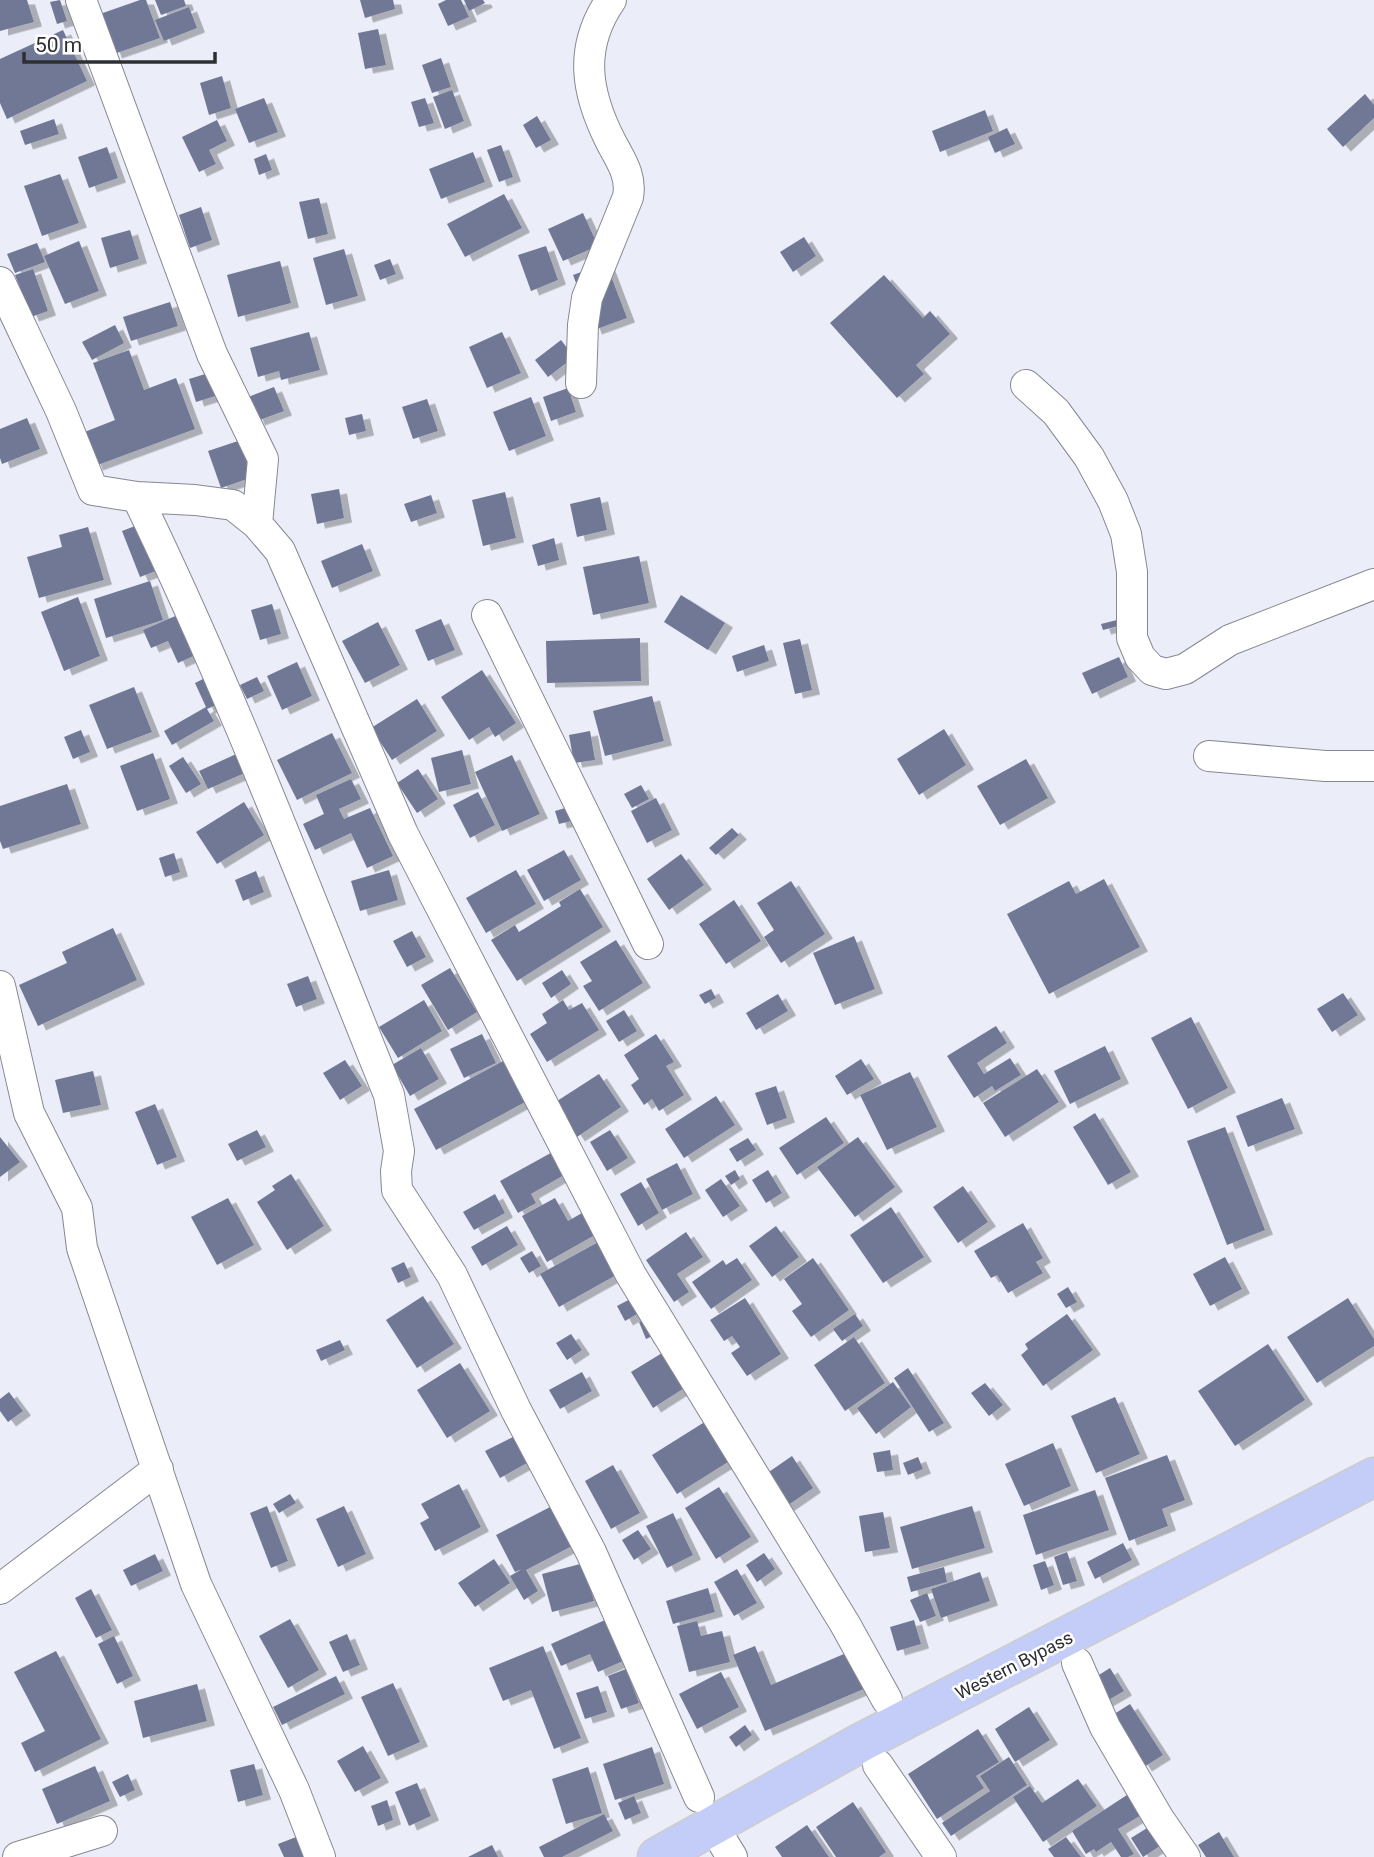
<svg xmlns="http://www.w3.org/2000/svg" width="1374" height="1857" font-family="Roboto,sans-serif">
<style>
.building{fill:#717896;filter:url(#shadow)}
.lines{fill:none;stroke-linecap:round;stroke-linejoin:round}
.street-casing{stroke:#868992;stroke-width:32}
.primary-casing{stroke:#cdcdce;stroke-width:41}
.street{stroke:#fff;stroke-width:30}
.primary{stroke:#c4cdf7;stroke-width:38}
.labels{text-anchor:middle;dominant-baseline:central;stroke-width:5;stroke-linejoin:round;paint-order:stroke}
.street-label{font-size:18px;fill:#2e2f33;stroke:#fff}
</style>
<defs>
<filter id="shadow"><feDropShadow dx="8" dy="4.5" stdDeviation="0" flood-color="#0004"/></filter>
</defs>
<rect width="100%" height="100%" fill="#ebedf8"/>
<!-- building -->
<path class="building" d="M0,0H27L34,22L0,31Z
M60,0L67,21L57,24L50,2Z
M140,0H146L160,38L114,54L100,14Z
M155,0H184L186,6L161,15Z
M360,0H393L395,9L365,18Z
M446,0H461L469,17L448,26L438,4Z
M464,0H483L485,3L469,11Z
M189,7L197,28L164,41L155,20Z
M378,29L386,65L365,69L358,33Z
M63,30L87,81L7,119L0,103V59Z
M441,58L451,87L432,93L422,65Z
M222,76L231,108L209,115L200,83Z
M452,90L464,121L445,129L433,97Z
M1365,94L1374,105V118L1343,147L1327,129Z
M264,98L278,132L249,143L235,109Z
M425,98L434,123L419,127L411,102Z
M985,110L993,131L940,152L932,131Z
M537,116L551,140L536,148L523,125Z
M54,119L59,134L25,145L20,131Z
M217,120L227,141L209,150L216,164L199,172L182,137Z
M1007,128L1015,144L995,153L988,137Z
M501,145L513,177L499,182L487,150Z
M107,147L118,178L89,188L78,157Z
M473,152L485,182L441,199L429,169Z
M266,154L272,170L259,175L254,159Z
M60,174L79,223L42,236L24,186Z
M504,194L522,228L465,257L447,224Z
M319,198L328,234L308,239L299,202Z
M201,207L212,240L190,248L179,215Z
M583,213L598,246L563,261L548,229Z
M130,230L139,259L110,268L101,238Z
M804,237L816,256L793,272L780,252Z
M79,241L99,291L65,304L44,256Z
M37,243L45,262L15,273L7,254Z
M546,246L558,280L531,291L518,255Z
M344,249L358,296L326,305L313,258Z
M390,259L396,274L380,280L374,265Z
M280,261L291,303L238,317L227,275Z
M606,263L627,318L594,330L573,275Z
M33,269L48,311L31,317L15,275Z
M884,275L923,318L930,311L950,334L916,365L924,374L897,398L830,323Z
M170,302L178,326L131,341L123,317Z
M115,325L124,343L92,360L82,342Z
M309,332L320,370L281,380L279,371L258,377L250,348Z
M502,332L521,373L487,388L469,347Z
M561,340L574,357L548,377L535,360Z
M129,350L144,390L176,378L195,429L95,466L82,433L115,420L93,363Z
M215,371L222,394L196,402L189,379Z
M274,387L284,411L257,421L248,397Z
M568,388L576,412L551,421L543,397Z
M531,397L546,436L509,451L493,412Z
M427,399L438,431L413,439L402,407Z
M362,414L366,431L349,435L345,418Z
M27,418L40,449L2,464L0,458V429Z
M241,440L253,477L221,488L208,451Z
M339,489L344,518L317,524L311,494Z
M505,492L516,538L483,546L472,500Z
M431,495L437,513L411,522L404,504Z
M600,497L607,530L577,537L570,504Z
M143,523L161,569L140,577L122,531Z
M88,527L104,580L39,598L27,557L62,547L59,535Z
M554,538L559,560L538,566L532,545Z
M362,544L373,571L332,588L321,561Z
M639,556L649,603L593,615L583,567Z
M150,581L163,620L106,638L94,599Z
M681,595L725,623L708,650L664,622Z
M78,597L100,656L64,671L41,612Z
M272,604L281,634L260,640L251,610Z
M180,614L198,654L178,663L168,641L151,648L143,630Z
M441,619L455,650L428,661L415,630Z
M1117,620L1119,626L1103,630L1101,624Z
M378,622L400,665L365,683L342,641Z
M640,638L641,681L547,683L546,641Z
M800,639L812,690L795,694L783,643Z
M764,645L769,661L737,672L732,656Z
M1119,657L1128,677L1092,694L1082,673Z
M297,662L312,696L282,710L267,676Z
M482,670L516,723L495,737L489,727L469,740L441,697Z
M211,675L223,702L207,709L214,721L172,745L164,731L206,707L195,683Z
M257,677L264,691L247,699L240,685Z
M134,687L152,732L107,749L89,705Z
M652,696L664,741L605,756L593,711Z
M417,699L437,731L392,760L371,728Z
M944,729L966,765L919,795L897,759Z
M81,730L90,752L73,759L64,737Z
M590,731L595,760L574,763L569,735Z
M332,733L352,773L297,800L277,760Z
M245,750L254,769L208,789L199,771Z
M462,750L471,784L439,792L431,758Z
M153,753L170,799L137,811L120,766Z
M512,755L540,814L502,831L475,772Z
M183,757L201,784L186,793L169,766Z
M1026,759L1048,798L1000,825L977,786Z
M418,769L438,799L417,813L397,783Z
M351,779L361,799L339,809L344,819L370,808L393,856L367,868L351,833L315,850L303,824L324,814L316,795Z
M67,784L81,824L3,849L0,841V806Z
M641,785L649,799L632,808L624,794Z
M478,792L495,825L470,838L453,805Z
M656,798L672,830L647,843L631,811Z
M244,802L264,835L217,864L196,832Z
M572,806L575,820L559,824L555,811Z
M732,828L739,835L716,855L709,848Z
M564,850L581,880L544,901L527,870Z
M174,853L180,872L165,877L159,858Z
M681,854L704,885L669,910L647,879Z
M389,870L398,900L360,911L351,881Z
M516,870L536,904L486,933L466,898Z
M256,871L264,892L243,901L235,880Z
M1104,879L1140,947L1049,994L1007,914L1069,881L1076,894Z
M791,881L825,934L781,963L764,937L774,930L757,903Z
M580,889L603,927L517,981L491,940L515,925L519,932L561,906L559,902Z
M734,900L761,941L726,964L699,924Z
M113,928L137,980L38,1026L19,985L67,963L62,952Z
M412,931L426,957L407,967L393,941Z
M854,936L875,989L835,1005L813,953Z
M616,940L643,983L599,1011L583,986L592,981L580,962Z
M450,968L477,1012L448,1030L421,985Z
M562,970L571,984L551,998L542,983Z
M308,976L317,999L296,1007L287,984Z
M711,989L716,998L705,1004L699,995Z
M1343,993L1358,1015L1332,1032L1317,1009Z
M778,994L788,1011L756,1030L746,1013Z
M424,1000L442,1031L398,1058L379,1027Z
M563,1000L569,1010L582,1003L599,1030L547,1062L530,1034L547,1023L542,1014Z
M624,1010L637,1031L619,1042L606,1021Z
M1191,1017L1228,1088L1188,1109L1151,1038Z
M996,1026L1007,1043L977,1063L984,1074L1010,1058L1021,1075L995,1091L992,1086L974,1098L947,1056Z
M482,1034L496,1063L464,1078L450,1049Z
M656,1034L674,1062L666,1066L684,1095L659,1111L652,1099L644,1105L631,1085L639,1079L624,1055Z
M1105,1046L1121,1079L1070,1104L1054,1071Z
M421,1048L439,1079L410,1096L392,1065Z
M861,1059L874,1079L847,1095L835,1076Z
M345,1060L362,1086L340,1100L323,1073Z
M505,1060L527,1101L436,1150L414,1109Z
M1037,1069L1059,1102L1005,1137L983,1103Z
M93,1071L101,1105L63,1113L55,1080Z
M910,1072L937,1127L887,1150L860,1095Z
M599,1074L621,1107L577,1137L554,1103Z
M776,1086L787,1118L767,1125L755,1093Z
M716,1096L735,1125L684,1158L665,1129Z
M1282,1098L1295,1129L1248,1147L1236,1116Z
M155,1104L177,1157L157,1165L135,1112Z
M1095,1113L1131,1172L1108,1185L1073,1127Z
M826,1117L844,1143L797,1175L779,1148Z
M1225,1127L1265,1230L1227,1245L1187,1141Z
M257,1130L266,1147L237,1161L228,1144Z
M610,1130L628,1158L607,1171L590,1142Z
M0,1137L20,1162L0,1177Z
M858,1137L895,1187L855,1217L817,1167Z
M748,1138L756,1150L737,1162L729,1149Z
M558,1149L571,1171L531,1194L536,1203L518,1213L500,1181Z
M677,1163L693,1194L662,1210L646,1179Z
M735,1170L740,1179L731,1185L725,1176Z
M768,1170L782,1193L766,1203L752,1180Z
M291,1174L324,1226L287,1250L257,1202L275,1190L272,1186Z
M721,1179L740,1206L723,1217L705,1190Z
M641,1182L659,1213L638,1226L620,1194Z
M963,1186L988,1222L958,1243L933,1207Z
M495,1194L505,1213L474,1230L463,1212Z
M228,1198L254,1245L217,1265L191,1217Z
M555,1198L568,1221L589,1209L602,1231L547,1262L522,1216Z
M891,1207L924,1257L883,1283L850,1235Z
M1023,1223L1043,1258L1036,1262L1043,1273L1008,1293L997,1275L991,1278L974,1251Z
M507,1226L518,1245L482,1266L471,1247Z
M776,1226L799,1257L772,1277L749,1246Z
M686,1232L703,1257L677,1274L689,1292L674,1302L646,1260Z
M600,1241L618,1274L559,1307L540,1274Z
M532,1251L541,1266L529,1273L520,1258Z
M1225,1257L1242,1289L1210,1306L1193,1274Z
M737,1258L752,1280L711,1309L692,1282L723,1260L726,1265Z
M813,1258L849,1310L811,1337L792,1311L802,1304L784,1279Z
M404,1262L411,1277L398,1283L391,1268Z
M1068,1287L1077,1302L1066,1308L1057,1294Z
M423,1296L454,1344L417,1368L386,1320Z
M636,1296L644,1310L625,1321L617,1306Z
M745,1298L781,1354L747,1376L731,1353L740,1347L732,1336L724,1341L710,1320Z
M1348,1298L1374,1339V1346L1317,1383L1287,1337Z
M855,1314L863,1326L842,1341L833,1329Z
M1067,1314L1093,1350L1043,1386L1021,1355L1028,1349L1025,1344Z
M652,1316L659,1333L646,1339L639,1322Z
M571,1334L582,1350L567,1360L556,1343Z
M854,1337L885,1383L845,1411L814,1365Z
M340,1340L345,1350L321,1361L316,1350Z
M1268,1344L1305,1400L1235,1446L1198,1391Z
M667,1350L689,1385L653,1408L631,1372Z
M460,1363L490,1411L447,1438L417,1390Z
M908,1368L944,1423L929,1432L894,1378Z
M582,1372L592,1391L560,1409L549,1390Z
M893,1382L911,1407L876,1434L857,1408Z
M985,1383L1003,1405L989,1416L971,1393Z
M9,1392L23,1411L8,1422L0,1411V1399Z
M1115,1397L1140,1454L1096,1473L1071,1416Z
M711,1418L736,1457L677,1494L652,1455Z
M513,1437L527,1463L500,1478L485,1451Z
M1053,1443L1071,1486L1024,1506L1005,1464Z
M890,1450L893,1470L877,1472L873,1453Z
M1167,1455L1185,1500L1162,1509L1168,1526L1129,1541L1105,1478Z
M792,1456L813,1488L784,1508L763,1476Z
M918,1457L923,1469L908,1475L903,1463Z
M613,1465L640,1513L611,1529L585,1481Z
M459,1484L481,1527L435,1551L420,1523L429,1518L421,1504Z
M719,1487L751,1537L716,1559L685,1508Z
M1095,1490L1109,1530L1036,1555L1023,1515Z
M290,1494L296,1503L279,1513L273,1504Z
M267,1506L288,1561L271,1568L250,1513Z
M344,1506L366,1554L338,1567L316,1519Z
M552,1506L572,1546L526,1570L538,1591L524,1600L510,1576L522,1569L515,1572L496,1535Z
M972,1506L985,1548L912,1569L900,1527Z
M883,1512L890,1548L865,1552L859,1516Z
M673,1513L693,1555L667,1568L646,1526Z
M638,1530L651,1549L634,1560L622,1540Z
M1123,1543L1132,1560L1095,1579L1087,1562Z
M1067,1552L1077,1581L1063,1585L1054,1557Z
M764,1553L775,1569L757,1582L746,1565Z
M155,1554L163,1571L131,1586L123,1570Z
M494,1559L510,1583L475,1607L458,1583Z
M1045,1561L1054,1585L1041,1590L1033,1565Z
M584,1563L594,1601L552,1612L542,1574Z
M944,1567L947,1582L911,1592L907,1577Z
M737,1569L757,1603L734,1616L714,1582Z
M980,1572L990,1601L941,1618L931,1589Z
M708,1588L715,1612L673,1624L666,1601Z
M91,1589L112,1630L96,1638L75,1598Z
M927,1593L936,1616L920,1622L910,1600Z
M290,1619L319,1670L288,1688L259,1636Z
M605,1620L623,1661L598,1672L590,1654L561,1666L551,1644Z
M914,1620L921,1644L897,1651L890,1627Z
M697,1621L701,1636L722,1631L730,1662L689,1672L677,1626Z
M347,1634L360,1665L343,1672L329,1642Z
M114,1636L133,1676L117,1684L98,1644Z
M543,1646L581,1738L554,1749L531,1690L503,1701L489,1668Z
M755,1646L771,1685L851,1651L866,1688L765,1731L733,1655Z
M56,1651L101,1739L35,1772L21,1743L45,1731L14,1672Z
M1110,1668L1124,1691L1105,1702L1091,1680Z
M626,1669L639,1703L621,1709L608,1676Z
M721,1672L739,1707L697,1729L679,1694Z
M336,1676L345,1694L282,1725L273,1707Z
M393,1683L420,1742L388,1756L361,1697Z
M197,1684L207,1721L143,1738L134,1701Z
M598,1686L607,1712L585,1719L576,1693Z
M1130,1704L1163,1755L1144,1767L1111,1716Z
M1029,1707L1050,1740L1015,1762L995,1729Z
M745,1725L752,1735L736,1747L729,1737Z
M978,1729L999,1762L976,1776L984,1788L937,1819L908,1774Z
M363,1746L381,1778L355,1792L337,1761Z
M652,1747L664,1784L615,1800L603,1764Z
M1009,1757L1027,1785L951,1836L942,1823L990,1791L980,1776Z
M254,1764L263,1795L238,1802L230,1770Z
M95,1766L110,1801L57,1824L42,1789Z
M588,1767L602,1813L566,1824L552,1779Z
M128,1774L135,1790L120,1797L112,1782Z
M1078,1779L1097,1806L1043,1842L1013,1797L1030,1786L1042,1803Z
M417,1783L431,1816L409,1826L395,1792Z
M1130,1793L1143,1814L1118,1829L1134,1854L1128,1857H1121L1111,1842L1096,1852L1094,1849L1086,1854L1072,1831Z
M634,1796L641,1813L625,1820L618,1803Z
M387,1800L393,1820L378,1826L371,1806Z
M853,1802L886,1852L879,1857H836L816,1827Z
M604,1814L613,1831L562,1857H544L539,1847Z
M807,1825L829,1857H782L775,1847Z
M1152,1825L1163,1844L1143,1857L1131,1838Z
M1219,1832L1234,1857H1206L1198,1845Z
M304,1834L313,1857H284L278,1844Z
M1066,1837L1081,1857H1054L1048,1849Z
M492,1845L498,1857H468Z"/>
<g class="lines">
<defs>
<path id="street" d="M81,0L212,354L263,459L257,524
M0,282L61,411L93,490L137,497L195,500L233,505L257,524L280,551L403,834L631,1275L845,1624L887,1700
M581,383L583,325L587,298L628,197C632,176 621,161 611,142C586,93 578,48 611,0
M1026,385L1056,412L1089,457L1113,501L1126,534L1132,572V638L1140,657L1152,670L1166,674L1185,669L1230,640L1374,584
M137,497C232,692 308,895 389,1095L399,1151L396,1171L397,1190L452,1275L516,1410L591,1552L699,1797
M487,615L648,944
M1209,756L1325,766H1374
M0,986L29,1113L77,1208L82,1248L196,1584L294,1790L320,1857
M0,1589L158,1469
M1077,1663L1105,1727L1159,1819L1185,1857
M878,1765L941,1857
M724,1844L732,1857
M18,1857L102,1831"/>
<path id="primary" d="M657,1857L862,1742L1374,1477"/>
</defs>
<!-- street casing -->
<use href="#street" class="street-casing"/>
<!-- primary casing -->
<use href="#primary" class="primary-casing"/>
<!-- street -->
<use href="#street" class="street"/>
<!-- primary -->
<use href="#primary" class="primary"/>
</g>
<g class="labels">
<!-- street labels -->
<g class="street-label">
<text transform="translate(1014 1665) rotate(-27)">Western Bypass</text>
</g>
</g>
<!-- scale -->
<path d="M24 52v10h191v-10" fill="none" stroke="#2e2f33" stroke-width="3.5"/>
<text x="35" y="52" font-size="21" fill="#2e2f33" stroke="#ffffff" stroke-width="5" paint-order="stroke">50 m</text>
</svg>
